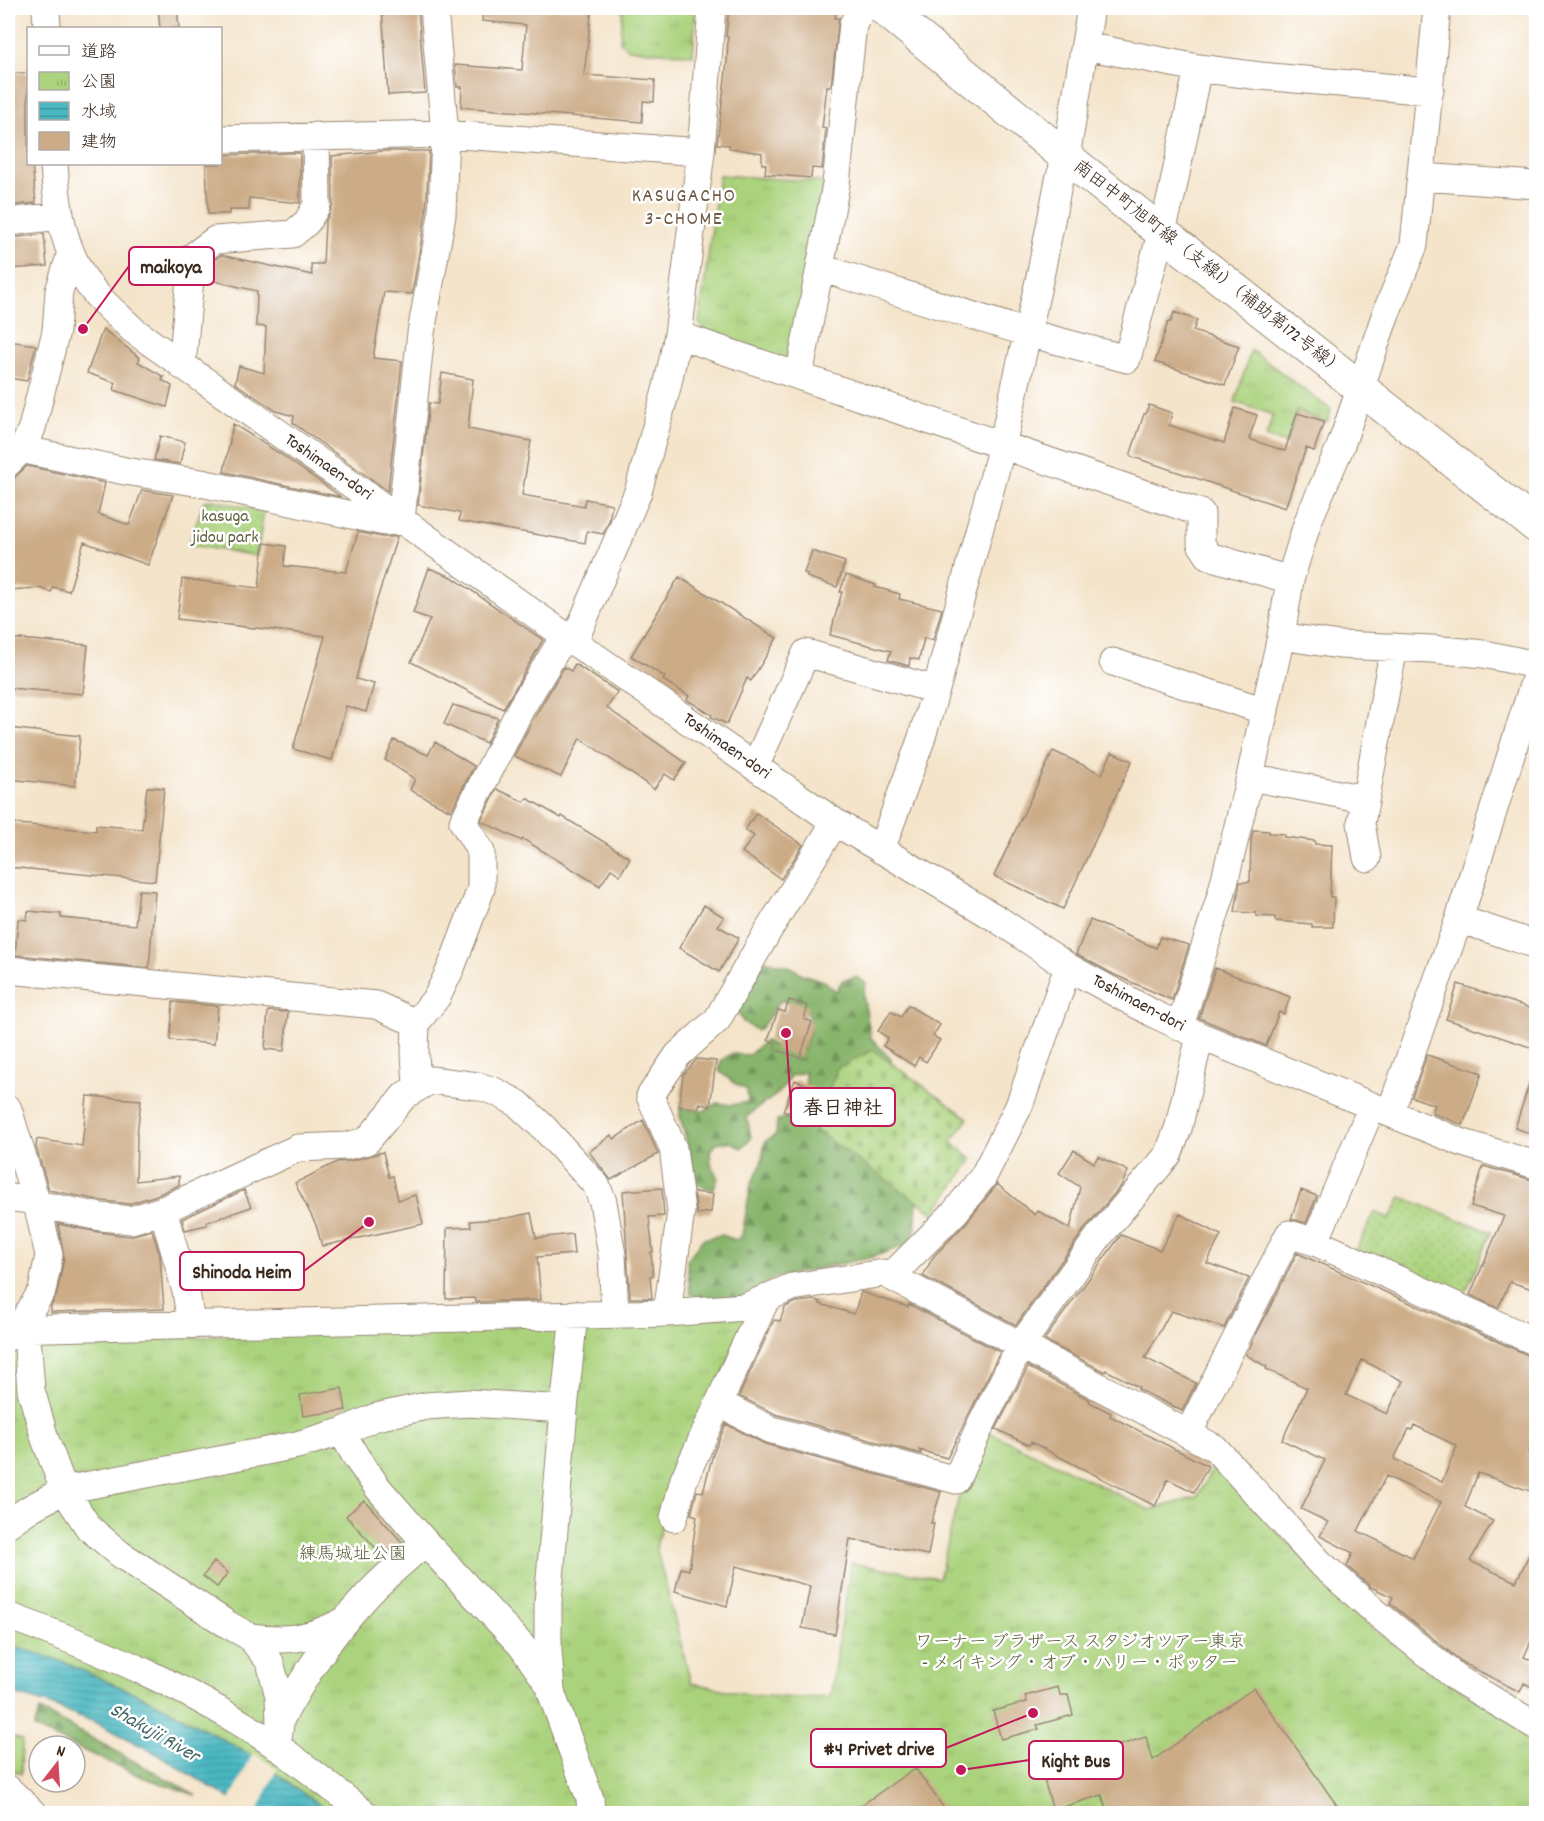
<svg xmlns="http://www.w3.org/2000/svg" width="1544" height="1821" font-family="Dekko,'Klee One',sans-serif">
<style>
.grass{fill:url(#grass-dots);stroke:#737e4e;stroke-width:1.5}
.forest{fill:url(#forest-firs);stroke:#627045;stroke-width:1.5}
.cemetery{fill:url(#cemetery-stones);stroke:#737e4e;stroke-width:1.5}
.park{fill:url(#park-tufts);stroke:#737e4e;stroke-width:1.5}
.water{fill:url(#water-rules);stroke:#427170;stroke-width:1.5}
.pier{fill:#f4e4ca}
.building{fill:#ccac87;fill-rule:evenodd}
.lines{fill:none;stroke-linecap:round;stroke-linejoin:round}
.minor-casing{stroke:#988774;stroke-width:29}
.major-casing{stroke:#988774;stroke-width:35}
.minor{stroke:#fff;stroke-width:27}
.major{stroke:#fff;stroke-width:33}
.labels{text-anchor:middle;dominant-baseline:central;stroke-width:5;stroke-linejoin:round;paint-order:stroke}
.street-label{font-size:18px;fill:#3b2a1e;stroke:#fff}
.park-label{font-size:18px;fill:#5d5d3a;stroke:#fff}
.neighbourhood-label{font-size:20px;letter-spacing:1.5px;fill:#6e5843;stroke:#fff}
.water-label{font-size:20px;font-style:italic;fill:#416360;stroke:#fff}
.leader{fill:none;stroke:#c2185b;stroke-width:2}
.callout-dot{fill:#c2185b;stroke:#fff;stroke-width:2}
.callout{fill:#fff;stroke:#c2185b;stroke-width:2}
.callout-label{font-size:20px;text-anchor:middle;font-weight:bold;fill:#3b2a1e}
</style>
<defs>
<pattern id="grass-dots" width="8" height="8" patternUnits="userSpaceOnUse" patternTransform="scale(1.5)"><rect width="8" height="8" fill="#abd37d"/><path d="M2 2h.1M6 6h.1" fill="none" stroke="#94b56c" stroke-width="1.8" stroke-linecap="round"/></pattern>
<pattern id="forest-firs" width="22" height="20" patternUnits="userSpaceOnUse" patternTransform="scale(1.5)"><rect width="22" height="20" fill="#88b56c"/><path d="M5 1l3.5 6h-7zM16 11l3.5 6h-7z" fill="#709358"/></pattern>
<pattern id="cemetery-stones" width="16" height="16" patternUnits="userSpaceOnUse" patternTransform="scale(1.5)"><rect width="16" height="16" fill="#abd37d"/><path d="M2 7V4a2 2 0 0 1 4 0v3zM10 15v-3a2 2 0 0 1 4 0v3z" fill="#94b56c"/></pattern>
<pattern id="park-tufts" width="24" height="20" patternUnits="userSpaceOnUse" patternTransform="scale(1.5)"><rect width="24" height="20" fill="#abd37d"/><path d="M3 7l-1-3M5 7V3M7 7l1-3M15 17l-1-3M17 17v-4M19 17l1-3" fill="none" stroke="#94b56c"/></pattern>
<pattern id="water-rules" width="6" height="5" patternUnits="userSpaceOnUse" patternTransform="scale(1.5)"><rect width="6" height="5" fill="#49b8c2"/><path d="M0 2.5h6" fill="none" stroke="#3e969d"/></pattern>
</defs>
<rect width="100%" height="100%" fill="#fff"/>
<filter id="ink" filterUnits="userSpaceOnUse"><feTurbulence type="fractalNoise" baseFrequency=".0167" numOctaves="2"/><feDisplacementMap in="SourceGraphic" scale="12" xChannelSelector="R" yChannelSelector="G"/><feConvolveMatrix kernelMatrix="1 2 1 2 8 2 1 2 1" color-interpolation-filters="sRGB"/></filter>
<filter id="wash" filterUnits="userSpaceOnUse"><feTurbulence type="fractalNoise" baseFrequency=".008" numOctaves="4" result="noise"/><feDisplacementMap in="SourceGraphic" scale="24" xChannelSelector="R" yChannelSelector="G"/><feGaussianBlur stdDeviation="1.35" result="paint"/><feColorMatrix in="noise" values="0 0 0 0 0 0 0 0 0 0 0 0 0 0 0 0 0 1.4 0 .05"/><feComposite in="paint" operator="in"/></filter>
<g filter="url(#wash)">
<rect width="100%" height="100%" fill="#f4e4ca"/>
<!-- grass -->
<path class="grass" d="M1401,1197L1491,1232L1463,1299L1355,1252L1375,1212L1390,1219Z"/>
<!-- forest -->
<path class="forest" d="M762,959L791,967L802,974L823,981L836,991L843,980L856,977L866,983L863,995L871,1038L891,1059L892,1078L817,1115L815,1120L917,1193L916,1228L909,1244L872,1257L775,1278L746,1298L723,1301L698,1297L690,1293L687,1260L703,1239L722,1235L736,1240L742,1236L751,1184L761,1165L765,1142L776,1134L777,1120L788,1117L803,1119L810,1107L806,1091L805,1072L790,1076C779,1099 763,1101 747,1117L751,1138L741,1148L732,1142H718L710,1151L711,1163L718,1179L713,1189L698,1185L680,1117V1108L704,1111L717,1103L731,1105L748,1102L747,1090L736,1084L719,1071L721,1061L731,1054L749,1055L765,1041L790,1054L803,1051L810,1032L808,1012L781,1000L761,1028L756,1030L743,1022L737,1011Z
M40,1710L196,1795L142,1777L34,1728Z"/>
<!-- cemetery -->
<path class="cemetery" d="M873,1050L968,1118L951,1142L973,1159L934,1213L815,1130L837,1068Z"/>
<!-- park -->
<path class="park" d="M623,8H696L693,55L629,49L620,42Z
M719,175L824,182L794,355L785,360L709,336L699,323Z
M1251,350L1331,410L1327,422L1297,411L1286,444L1266,437L1273,415L1235,402Z
M213,500L264,511L257,556L189,545L204,501Z
M748,1316L671,1494L656,1547L691,1683L752,1695L795,1698L830,1697L851,1563L939,1578L959,1497L989,1432L1150,1510L1197,1497L1214,1466L1365,1622L1452,1684L1536,1736V1813H331L247,1753L159,1704L63,1662L8,1644V1349L15,1344Z
M8,1736L22,1740L21,1774L8,1768Z"/>
<!-- water -->
<path class="water" d="M8,1644L63,1662L159,1704L247,1753L331,1813H253L159,1755L97,1723L48,1704L8,1692Z"/>
<!-- pier -->
<path class="pier" d="M253,1753L277,1769L257,1813L247,1814L229,1802Z"/>
<g id="blocks">
<!-- building -->
<path class="building" d="M158,8H177L179,28H160Z
M382,8H418L425,93L388,95Z
M483,8H592L584,75L655,80L654,102L643,101L642,122L461,107L462,87H457L455,65L522,70L526,25L482,21Z
M729,8H830V12L836,13L835,18H839L831,86H827L822,128L826,129L822,169L812,168L811,178L765,174L766,164H762V153L729,148L730,145L717,144L727,62L728,36H726Z
M8,73H28V164H32L36,203L8,206Z
M384,151H429L426,213L412,294L384,292L373,358L402,361L388,491L293,423L294,416L276,411L235,383L239,366L264,373L266,327L256,326L257,291L206,279L207,265L221,255L312,275L311,264H323L325,223L333,205L332,156Z
M289,153H300V203L249,198V210H229V214H208L206,164H220V155Z
M44,234L47,266L11,269L9,238Z
M1174,312L1197,320L1193,331L1239,346L1225,385L1155,362L1168,322H1171Z
M103,329L140,358L138,362L164,377L162,380L172,386L167,407L114,390L116,383L87,373Z
M8,341L36,345L27,381L8,378Z
M442,373L473,379L468,429L531,441L522,495L584,506L585,499L612,504L609,521L603,534L587,531L585,543L459,521L460,513L418,505L429,403L438,404Z
M1149,405L1172,413L1169,425L1224,443L1235,408L1257,415L1249,439L1285,451L1297,413L1324,421L1314,451L1306,448L1285,508L1130,456L1144,414H1146Z
M233,424L279,453L341,497L224,472Z
M160,436L185,442L180,464L154,460Z
M27,466L105,483L98,514L129,525L142,490L173,495L148,565L84,542L69,591L53,587L51,592L39,588L8,590V488L11,489L15,477Z
M358,532L382,537H397L373,612L356,679L374,684L366,712L346,706L332,760L293,749L325,636L177,619L182,579L259,588L264,543L286,546L284,566L346,572Z
M812,551L845,562L837,587L807,577V574L804,573Z
M429,568L452,577L543,640L503,709L411,662L430,619L413,613Z
M846,575L876,585L875,587L900,594L899,599L942,609L933,640L924,638L919,660L910,658L909,666L888,660L891,651L830,635L842,592H840Z
M679,577L777,638L751,681L747,678L727,724L711,717L712,715L687,700L689,696L663,680L665,677L631,656Z
M8,638L88,645L83,694L8,688Z
M575,664L618,692L607,708L686,763L674,780L665,774L654,789L580,738L561,777L514,756L535,716L564,667L571,671Z
M453,705L498,718L486,743L444,724Z
M8,728L80,736L75,786L8,779Z
M394,740L428,755L435,742L474,766L451,811L410,790L415,779L385,760Z
M1053,751L1102,774L1112,752L1132,761L1063,909L994,876Z
M147,787L164,788L155,881L8,867V823L96,831V825L142,829Z
M497,789L524,802L527,798L561,818L562,816L630,858L620,875L611,869L600,886L523,839L522,841L481,821Z
M756,813L803,845L781,879L742,852L754,836L745,830Z
M1253,830L1269,831V833L1284,834V837L1315,841V844L1332,845L1330,897H1334L1333,927H1312V924L1275,921V917L1256,916V913L1235,912L1240,882H1250L1251,840Z
M139,890L155,891L149,968L15,955L18,919L27,920L28,911L61,914V918L135,925Z
M704,905L724,917L718,926L739,938L719,972L679,948Z
M1090,920L1156,948L1160,937L1189,945L1172,1000L1115,975L1076,954Z
M1215,968L1290,997L1284,1014L1279,1012L1266,1046L1199,1018Z
M1458,984L1536,1010V1049L1446,1019Z
M789,1000L808,1006L804,1019L812,1022L800,1058L774,1049L776,1043L768,1040L778,1010L785,1012Z
M173,1002L218,1006L214,1044L170,1040Z
M908,1005L940,1025L933,1036L940,1040L926,1062L919,1057L914,1066L883,1046L888,1038L878,1031L891,1011L901,1017Z
M268,1011L288,1012L284,1051L265,1049Z
M1427,1055L1482,1073L1463,1125L1432,1113L1435,1105L1412,1097Z
M697,1059L716,1061L710,1107L700,1103L698,1109L679,1106L683,1075Z
M1533,1072H1536V1135L1515,1128Z
M795,1080L819,1090L807,1120L783,1111Z
M87,1096L141,1100L137,1134L136,1181L179,1176V1185L157,1195L129,1204L103,1201L49,1190L36,1147L37,1139L82,1146Z
M643,1120L658,1154L611,1180L589,1152L611,1135L614,1139Z
M1074,1150L1094,1163L1098,1156L1128,1171L1121,1186L1086,1227L1016,1325L923,1276L933,1257L967,1222L997,1184L1035,1215L1038,1211L1070,1229L1080,1187L1059,1173Z
M383,1152L389,1177L393,1176L398,1200L416,1195L423,1224L322,1246L316,1225L295,1183L337,1162L350,1161Z
M1483,1166L1536,1181V1290L1510,1282L1498,1308L1470,1295L1504,1216L1471,1206Z
M662,1188L664,1216L649,1217L653,1252H651L653,1276H650L652,1298H630L623,1191Z
M244,1190L251,1207L207,1222V1225L185,1230L182,1219Z
M1301,1190L1317,1196L1306,1223L1291,1219Z
M694,1192L713,1194L711,1212L697,1214Z
M531,1213L536,1238L572,1234L574,1254L537,1257L541,1300L476,1302L475,1298L446,1299L447,1228L471,1227L470,1221L508,1218Z
M1180,1214L1221,1235L1207,1263L1249,1278L1224,1328L1171,1311L1145,1358L1196,1383L1182,1411L1138,1389L1139,1387L1106,1370L1105,1372L1044,1340L1121,1235L1160,1250Z
M58,1224L98,1232L129,1236L152,1230L160,1256L164,1309L51,1312V1306L57,1294L64,1258Z
M1297,1253L1530,1356L1536,1358V1437L1528,1453L1536,1455V1493L1478,1473L1465,1507L1493,1521L1470,1561L1516,1582L1536,1540V1630L1524,1657L1536,1662V1689L1524,1683L1520,1692L1463,1663L1390,1603L1393,1597L1371,1587L1347,1566L1353,1553L1320,1536L1328,1522L1301,1509L1325,1460L1282,1440L1307,1388L1266,1369L1267,1367L1246,1355ZM1362,1360L1403,1381L1387,1414L1346,1395ZM1414,1425L1457,1446L1442,1482L1394,1459L1409,1429L1412,1430ZM1386,1476L1441,1502L1413,1558L1358,1531Z
M861,1292L908,1307L909,1304L1000,1352L947,1458L919,1450L921,1454L775,1414L739,1396L774,1320L780,1321L785,1307L796,1302L814,1300L821,1302L820,1304L854,1314Z
M1028,1367L1090,1400L1089,1402L1111,1413L1110,1416L1208,1466L1194,1492L1168,1479L1155,1506L1031,1442L1029,1445L996,1429Z
M342,1388L346,1410L303,1416L300,1395Z
M726,1424L765,1444L941,1492L931,1523H934L928,1555L850,1539L835,1634L802,1628L810,1586L736,1566L727,1606L675,1591L681,1568L689,1570L697,1516L691,1514L697,1491L703,1492L713,1454Z
M364,1500L402,1542L384,1557L346,1516Z
M214,1562L228,1573L217,1587L203,1576Z
M1058,1687L1060,1695H1068L1073,1715L1037,1725L1039,1729L1001,1739L993,1711L1027,1702L1025,1696Z
M1254,1688L1343,1814H1108L1102,1795L1053,1810L1041,1770L1146,1737L1153,1760Z
M916,1769L948,1814H849L905,1775Z"/>
</g>
</g>
<g filter="url(#ink)">
<use href="#blocks" fill-opacity="0" stroke="#988774" stroke-width="1.5"/>
<g class="lines">
<defs>
<path id="minor" d="M46,8L47,28
M1085,46L1198,68L1260,76L1430,91
M220,139L445,134L701,152
M54,164C57,210 64,258 96,294C107,307 121,318 133,330L574,642L835,822L999,920L1068,967L1154,1014L1200,1036L1463,1143L1536,1165
M1422,177L1536,185
M8,222L60,216
M821,268L1028,333L1127,359L1171,197L1198,68
M678,335L1201,513V544L1209,556L1290,580
M182,366L192,257L215,240L293,234L307,222L317,205L316,136
M799,376L836,184L853,24L863,8
M24,447L30,451L125,471L201,483L385,522L401,520L421,333L442,215L445,134L434,8
M8,463L24,447L32,428L56,331L59,291L71,253
M1281,636L1339,645L1432,649L1484,654L1536,665
M574,642L638,492L667,387L678,335L701,152L712,8
M1113,662L1265,711
M755,767L806,653L936,690
M1250,777L1365,799
M881,850L921,740L939,679L1002,446L1041,272L1059,180L1066,157L1091,8
M1367,858L1361,823L1394,647
M1459,919L1536,945
M8,970L376,1005L416,1023
M1180,1026L1221,895L1250,777L1281,636L1290,580L1308,521L1341,445L1386,313L1414,245L1437,8
M417,1087L415,1053L416,1023L437,997L451,968L481,889V852L463,822L521,708L565,635
M8,1109L37,1204L49,1255L42,1291L19,1328L8,1337
M1390,1113L1459,919L1536,676
M8,1198L24,1199L37,1204L101,1217L131,1220L163,1210L298,1148L346,1146L367,1141L405,1095L431,1080L478,1086L494,1091L517,1103L544,1128L596,1185L603,1202L612,1255L615,1313
M163,1210L186,1291L191,1324
M1315,1242L1372,1106
M891,1276L955,1212L983,1177L1019,1106L1068,967
M667,1313L681,1211L673,1148L650,1096L678,1055L717,1020L768,931L835,822
M574,1314L564,1409L548,1603V1650L551,1692L590,1799L591,1814
M8,1329L667,1313L745,1307L792,1287L884,1273L1215,1448L1319,1562L1379,1615L1458,1679L1536,1726
M28,1348L31,1390L45,1439L64,1490L89,1528L120,1554L227,1624L250,1637L270,1662L279,1696L280,1724L277,1747
M719,1403L769,1429L956,1480L980,1427L1021,1345L1099,1236L1168,1155L1178,1129L1200,1036
M342,1432L356,1457L378,1488L425,1542L521,1645L550,1686
M1188,1434L1289,1234L1315,1242L1536,1342
M674,1518L684,1479L767,1297
M8,1524L29,1509L64,1490L297,1445L341,1432L376,1417L426,1406L469,1403L564,1409
M8,1616C101,1650 195,1690 278,1747C307,1768 336,1791 365,1814
M250,1637C289,1642 309,1639 344,1621
M280,1720C304,1677 330,1635 364,1599C382,1578 405,1561 425,1542
M8,1789L34,1814"/>
<path id="major" d="M883,8L1066,157L1536,526"/>
</defs>
<!-- minor casing -->
<use href="#minor" class="minor-casing"/>
<!-- major casing -->
<use href="#major" class="major-casing"/>
<!-- minor -->
<use href="#minor" class="minor"/>
<!-- major -->
<use href="#major" class="major"/>
</g>
</g>
<g class="labels">
<!-- street labels -->
<g class="street-label">
<text transform="translate(1208 269) rotate(38)">南田中町旭町線（支線1）（補助第172号線）</text>
<text transform="translate(328 468) rotate(35)">Toshimaen-dori</text>
<text transform="translate(726 747) rotate(35)">Toshimaen-dori</text>
<text transform="translate(1138 1004) rotate(28)">Toshimaen-dori</text>
</g>
<!-- park labels -->
<g class="park-label">
<text x="225" y="517">kasuga<tspan x="225" dy="21">jidou park</tspan></text>
<text x="353" y="1555">練馬城址公園</text>
<text x="1080" y="1643">ワーナー ブラザース スタジオツアー東京<tspan x="1080" dy="21">- メイキング・オブ・ハリー・ポッター</tspan></text>
</g>
<!-- neighbourhood labels -->
<g class="neighbourhood-label">
<text x="684" y="197">KASUGACHO<tspan x="684" dy="23">3-CHOME</tspan></text>
</g>
<!-- water labels -->
<g class="water-label">
<text transform="translate(154 1734) rotate(30)">Shakujii River</text>
</g>
</g>
<!-- callouts -->
<path class="leader" d="M83 329L129 266M786 1033L791 1107M369 1222L304 1271M1033 1713L946 1748M961 1770L1029 1760"/>
<g class="callout-dot">
<circle cx="83" cy="329" r="6"/>
<circle cx="786" cy="1033" r="6"/>
<circle cx="369" cy="1222" r="6"/>
<circle cx="1033" cy="1713" r="6"/>
<circle cx="961" cy="1770" r="6"/>
</g>
<g class="callout">
<rect x="129" y="247" width="85" height="38" rx="6"/>
<rect x="791" y="1088" width="104" height="38" rx="6"/>
<rect x="180" y="1252" width="124" height="38" rx="6"/>
<rect x="811" y="1729" width="135" height="38" rx="6"/>
<rect x="1029" y="1741" width="94" height="38" rx="6"/>
</g>
<g class="callout-label">
<text x="171" y="273">maikoya</text>
<text x="843" y="1114">春日神社</text>
<text x="242" y="1278">Shinoda Heim</text>
<text x="879" y="1755">#4 Privet drive</text>
<text x="1076" y="1767">Kight Bus</text>
</g>
<!-- margin -->
<rect width="1544" height="1821" fill="none" stroke="#fff" stroke-width="30"/>
<!-- legend -->
<rect x="27" y="27" width="195" height="138" fill="#ffffff" stroke="#b1aaa5" stroke-width="1.5"/>
<rect x="39" y="46" width="30" height="9" fill="#ffffff" stroke="#b1aaa5" stroke-width="1.5"/>
<text x="81" y="57" font-size="18" fill="#3b2a1e">道路</text>
<rect x="39" y="72" width="30" height="18" fill="url(#park-tufts)" stroke="#b1aaa5" stroke-width="1.5"/>
<text x="81" y="87" font-size="18" fill="#3b2a1e">公園</text>
<rect x="39" y="102" width="30" height="18" fill="url(#water-rules)" stroke="#b1aaa5" stroke-width="1.5"/>
<text x="81" y="117" font-size="18" fill="#3b2a1e">水域</text>
<rect x="39" y="132" width="30" height="18" fill="#ccac87" stroke="#b1aaa5" stroke-width="1.5"/>
<text x="81" y="147" font-size="18" fill="#3b2a1e">建物</text>
<!-- north arrow -->
<g transform="translate(57 1764) rotate(17)"><circle r="28" fill="#ffffff" stroke="#b1aaa5" stroke-width="1.5"/>
<path d="M0-4.5L10 22L0 15L-10 22Z" fill="#d1495b"/>
<text y="-9" font-size="16" font-weight="bold" text-anchor="middle" fill="#3b2a1e">N</text>
</g>
</svg>
